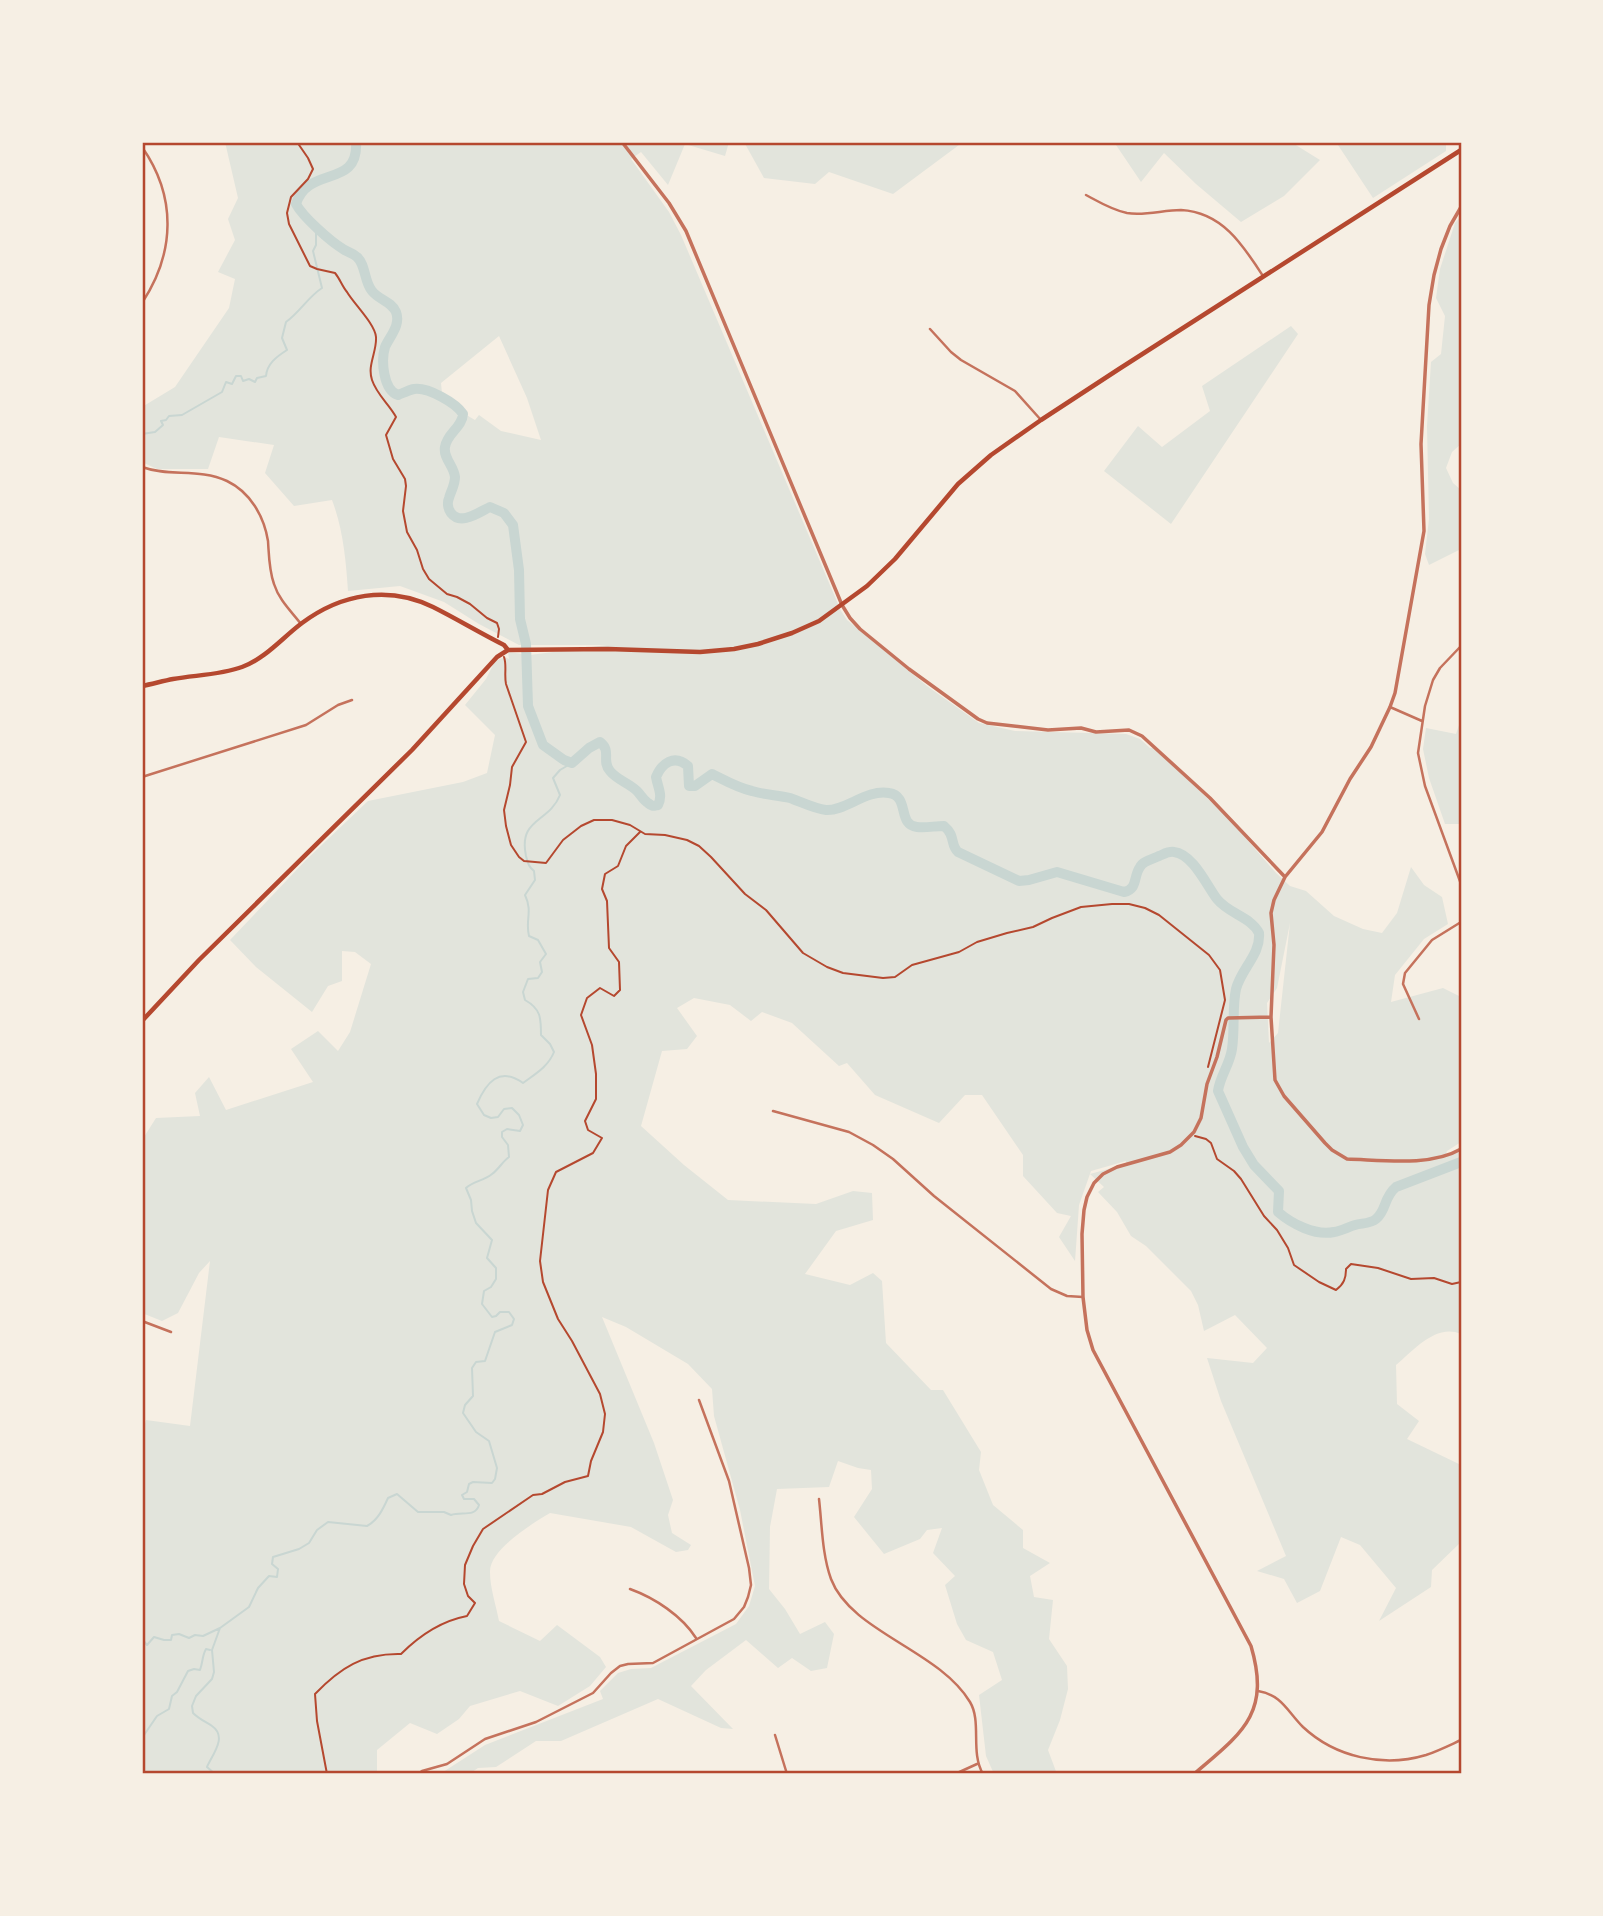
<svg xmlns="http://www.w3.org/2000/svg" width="1603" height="1916" font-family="'DejaVu Sans',sans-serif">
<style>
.green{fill:#e2e4dc;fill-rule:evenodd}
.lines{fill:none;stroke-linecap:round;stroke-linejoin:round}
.stream{stroke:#c9d6d2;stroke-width:2}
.river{stroke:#c9d6d2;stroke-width:10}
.path{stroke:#b5482f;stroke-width:2}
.minor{stroke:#c5725c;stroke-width:2.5}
.tertiary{stroke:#c5725c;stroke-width:3.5}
.secondary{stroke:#b5482f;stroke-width:4.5}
.neatline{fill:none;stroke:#b5482f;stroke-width:2.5}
</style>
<rect width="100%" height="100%" fill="#f6efe4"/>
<!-- green -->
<path class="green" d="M225,142H729L725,156L685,144L668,185L641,152L631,159L669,212L681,235L841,611L847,620L927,686L979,723L1015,731L1126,734L1140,739L1150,748H1153L1185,777L1230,820L1276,873L1290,886L1306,891L1334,916L1363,929L1382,933L1397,913L1411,867L1424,885L1442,897L1448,924L1424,939L1395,975L1391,1002L1443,988L1461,997V1142L1447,1151L1445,1156L1461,1147V1334C1436,1323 1413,1351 1396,1365L1397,1404L1419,1421L1407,1439L1461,1465V1542L1432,1570L1431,1587L1379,1621L1396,1588L1360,1545L1341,1537L1320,1591L1297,1603L1284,1579L1257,1571L1286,1556L1221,1401L1207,1358L1253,1363L1267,1348L1235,1315L1204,1331L1198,1305L1191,1291L1146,1246L1131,1236L1117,1212L1098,1192L1104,1187L1090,1174L1126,1164V1161L1091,1171L1079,1205L1075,1261L1059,1237L1071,1216L1057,1213L1023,1176V1155L982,1095H965L939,1123L875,1095L847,1063L839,1066L792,1023L762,1012L751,1021L730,1005L694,998L677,1008L697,1036L687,1049L662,1051L641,1126L684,1165L728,1200L816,1204L853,1191L872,1193L873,1220L836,1231L805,1274L850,1285L873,1273L882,1281L886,1343L931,1390H943L981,1452L979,1470L993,1505L1023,1530V1548L1050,1563L1030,1576L1034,1597L1053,1600L1049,1639L1067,1666L1068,1689L1060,1720L1048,1750L1057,1774H994L986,1756L979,1695L1002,1680L993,1652L966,1640L957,1624L945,1585L955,1576L933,1553L942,1528L927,1530L920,1539L884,1554L854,1517L872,1489L871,1470L858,1468L838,1461L829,1487L777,1489L770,1527L769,1589L785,1609L800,1634L825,1622L834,1634L827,1668L811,1671L792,1658L778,1668L746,1640L706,1670L691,1686L733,1729L721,1728L658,1699L561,1741H536L496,1767L478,1768L469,1774H440L485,1745L603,1699L600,1691L618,1673L631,1669L651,1668L736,1624L749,1606L755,1586L740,1510L714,1416L712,1389L688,1364L626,1327L602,1317L654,1443L673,1500L668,1515L672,1533L691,1545L688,1550L676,1552L631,1527L550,1513C533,1523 489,1550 490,1572C490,1588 496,1605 499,1621L540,1641L557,1625L600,1657L606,1667L590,1686L558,1706L520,1691L470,1706L459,1719L437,1734L410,1723L377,1750V1774H142V1435L146,1420L190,1426L210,1261L199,1273L178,1313L162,1321L142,1313V1234L145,1226L142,1224V1137H144L156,1118L200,1116L195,1093L209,1077L226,1110L313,1082L291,1049L318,1031L338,1051L350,1032L371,964L355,952L342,951V981L328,986L312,1012L256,967L230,940L306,860L368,801L463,782L487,773L495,735L465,705L486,679L495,661L505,657L509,659L508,652L530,655L607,645H519L479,624L444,602L400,586L348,591C346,560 343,529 332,500L294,506L265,473L274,445L219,437L208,469H157L142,462V407L175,387L229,308L235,279L218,272L235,240L228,219L238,198ZM499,336L527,398L541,440L501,431L479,415L475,420C462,413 452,403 442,393L441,383ZM1290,923L1278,1033L1269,1043L1267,1003L1277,988Z
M744,142H963L893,194L829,172L815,184L764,178Z
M1114,142H1291L1320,160L1284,196L1241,222L1196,184L1164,153L1141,182Z
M1336,142H1446V151L1373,198Z
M1461,216V444L1452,452L1446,468L1453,483L1461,490V549L1429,565L1425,554L1429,519L1427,426L1431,362L1441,354L1445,316L1436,298L1440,269L1455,223Z
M1291,326L1298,334L1171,524L1104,471L1138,426L1162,447L1210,411L1202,386Z
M1461,719V824H1445L1429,778L1423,749L1426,728L1456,734Z"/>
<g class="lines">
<!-- stream -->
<path class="stream" d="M142,434L155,432L163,425L161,421L166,420L169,416L182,415L222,392L226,382L232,384L236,376H241L243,381L249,379L255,382L257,378L266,376C267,364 276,357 287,350L282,338L286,322C300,312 308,297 322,288L313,251L316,245V226
M142,1639L147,1645L154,1637L164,1640H171L172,1635L179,1634L189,1638L195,1635L203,1636L220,1628
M142,1738L157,1716L169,1709L172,1696L177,1692L188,1671L194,1669L200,1670C203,1662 202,1656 206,1649L210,1650
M215,1774L207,1767C212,1755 228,1737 212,1726C206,1722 199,1719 193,1713L192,1706L196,1696L212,1679L214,1672L212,1650L220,1628L249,1607L258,1588L269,1576L277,1577L278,1569L272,1564L273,1557L299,1549L309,1543L317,1530L328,1522L367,1526C378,1520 383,1509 388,1498L397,1494L418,1512H444L451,1515C461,1511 475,1518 479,1505L474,1499H464L462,1495L467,1492L469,1484L473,1482L492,1483L495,1479L497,1468L489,1441L476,1432L463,1413L465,1405L473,1396L472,1368L476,1362L485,1361L495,1332L512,1325L514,1319L509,1312H500L496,1316L492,1317L482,1304L484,1291L491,1287L496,1279V1268L487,1258L492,1240L476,1223L472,1211L471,1200L466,1188C473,1181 484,1181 492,1174C499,1169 502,1162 509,1157L508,1145L502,1137V1132L507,1129L520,1131L523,1125L519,1115L512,1108L504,1109L498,1117L491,1118L484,1115L477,1104C486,1083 499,1066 523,1083C535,1074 548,1067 554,1052L550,1044L541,1035C541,1018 541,1009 525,1000L523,992L528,979L538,978L542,972L540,962L546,954L538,940L529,936C525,920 533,912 525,895L535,880L534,871C528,866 528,863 526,856C518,818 549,823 560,795L553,778L560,770L572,763"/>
<!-- river -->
<path class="river" d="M356,142C359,189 308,165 296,204C303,217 330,241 343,249C347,252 353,253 357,257C366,265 364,282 372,291C379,300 391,301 396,312C401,325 390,336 385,347C381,360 383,390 398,395C403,393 409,390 414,389C428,387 456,403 463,414C462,428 447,433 445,447C443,458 454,466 455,477C455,485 451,491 449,498C447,503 448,509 451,513C461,526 479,512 490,507L504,513L513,525L519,570L520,619L526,644L528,706L543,745L564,760L572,763L589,748L600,742C612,751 601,761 610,771C617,780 629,783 637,791C641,795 643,800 648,803C653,807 653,806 658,805C663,795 658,788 656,777C662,763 674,754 688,766L689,786H695L712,774C726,781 738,788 752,791C765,795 778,795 790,798C801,802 815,809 826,810C846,811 866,789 889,793C910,796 897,825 917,827C926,828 935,826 944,826C956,836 950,845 958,852L1019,881L1029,880L1057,872L1124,892C1138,889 1133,877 1140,867C1143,861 1153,859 1159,856C1164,854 1169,851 1174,852C1193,854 1207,886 1217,899C1229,914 1251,917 1259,933C1261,954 1241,969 1236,989C1232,1008 1235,1029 1232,1049C1230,1064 1220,1076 1218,1091L1243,1147L1254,1165L1279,1191L1278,1212C1292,1224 1315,1236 1334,1232C1341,1231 1348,1227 1355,1225C1362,1223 1370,1224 1376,1219C1387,1210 1383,1198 1396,1187L1461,1162"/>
<!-- path -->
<path class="path" d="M297,142L308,158L313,169L308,179L291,197L287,213L289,224L310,266L317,269L335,273C340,279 342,286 347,292C354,304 375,324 376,337C377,352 367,365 372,380C377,395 389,404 396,417L386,435L393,459L405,479L406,486L403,511L407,532L417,550L423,569L429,579L447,594L457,597L470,604L487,618L497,623L499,629L498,637
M504,657C507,665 504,675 506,684L526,742L512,767L510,785L504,810L506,826L511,845L519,857L524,861L546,863L563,840L581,826L594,820H612L630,825L645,834L665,835L687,840L699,846L711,857L745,894L766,910L803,953L827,967L843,973L883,978L895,977L912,965L959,952L977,942L1007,933L1033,927L1052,918L1081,907L1112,904H1129L1145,908L1159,915L1209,955L1220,970L1225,1000L1208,1067
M1195,1136L1206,1139L1211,1143L1217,1159L1234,1171L1241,1179L1264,1216L1277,1230L1288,1248L1294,1265L1319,1282L1336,1290C1344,1284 1346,1278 1346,1269L1351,1264L1378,1268L1411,1279L1434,1278L1452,1284L1461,1282
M327,1774L317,1721L315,1694C340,1668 363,1653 401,1654C419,1636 441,1621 467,1616L475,1603L468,1596L464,1584L465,1565L473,1546L483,1529L533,1495L542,1494L565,1482L588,1476L591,1461L603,1432L605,1414L600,1394L572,1341L558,1319L543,1282L540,1261L548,1190L556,1172L593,1153L602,1138L588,1130L585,1121L596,1099V1074L592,1045L581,1015L587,998L600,988L614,996L620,990L619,962L609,948L607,901L602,889L605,874L618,866L626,846L640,832"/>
<!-- minor -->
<path class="minor" d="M142,147C177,197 175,253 142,303
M1086,195C1099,202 1112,210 1127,213C1145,216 1163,210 1181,210C1222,212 1243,245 1263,276
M930,329L951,352L961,360L1015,391L1041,420
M142,467C169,477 199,468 227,481C250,492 264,516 268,541C269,556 269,570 274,584C279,600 291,611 301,624
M1461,646L1440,668L1433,680L1425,706L1418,753L1425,786L1461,884
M1390,707L1422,721
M142,777L306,725L338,705L352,700
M1419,1019L1403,984L1405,973L1432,940L1461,922
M773,1111L849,1132L873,1145L893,1159L934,1196L1051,1289L1067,1296L1083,1297
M142,1321L171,1332
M819,1499C822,1525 822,1554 831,1579C851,1632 939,1650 970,1702C982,1722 970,1752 983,1774
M630,1589C655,1598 682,1616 696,1638
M1258,1691C1282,1695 1287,1711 1303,1727C1335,1757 1383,1768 1426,1755C1438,1751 1450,1745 1461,1740
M775,1735L787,1774
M418,1774L422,1771L447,1764L485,1739L536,1722L593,1693L611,1673L620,1666L628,1664L653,1663L734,1619L744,1607L748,1597L751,1585L749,1568L729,1481L699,1400
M955,1774L977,1764"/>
<!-- tertiary -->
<path class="tertiary" d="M622,142L669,203L686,231L809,526L842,605L850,618L860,629L909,669L978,719L987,723L1048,730L1081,728L1096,732L1129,730L1142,736L1210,798L1285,877
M1461,207L1450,226L1441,249L1434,275L1429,305L1421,444L1424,531L1395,693L1390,707L1371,747L1350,779L1322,832L1285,877L1274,900L1271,913L1274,945L1271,1017L1275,1080L1284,1096L1325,1143L1332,1150L1347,1159C1382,1160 1430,1167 1461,1149
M1194,1774C1242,1733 1271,1714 1251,1646L1093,1350L1087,1330L1083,1297L1082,1234L1084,1210L1087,1197L1094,1183L1103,1174L1117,1167L1170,1152L1181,1145L1194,1132L1201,1118L1207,1084L1217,1057L1226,1020L1228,1018L1271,1017"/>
<!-- secondary -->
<path class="secondary" d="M142,686C152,684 163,681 173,679C196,675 220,675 242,667C266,658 282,638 302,623C341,594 388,585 433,607C457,619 480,633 504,645L508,650
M142,1021L199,960L412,750L497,657L508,650L608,649L700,652L734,649L758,644L792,633L819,621L867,586L895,559L958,484L991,455L1041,420L1119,369L1461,150"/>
</g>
<!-- border -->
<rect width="1603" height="1916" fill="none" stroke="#f6efe4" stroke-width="287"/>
<rect x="144" y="144" width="1316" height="1628" class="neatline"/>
</svg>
